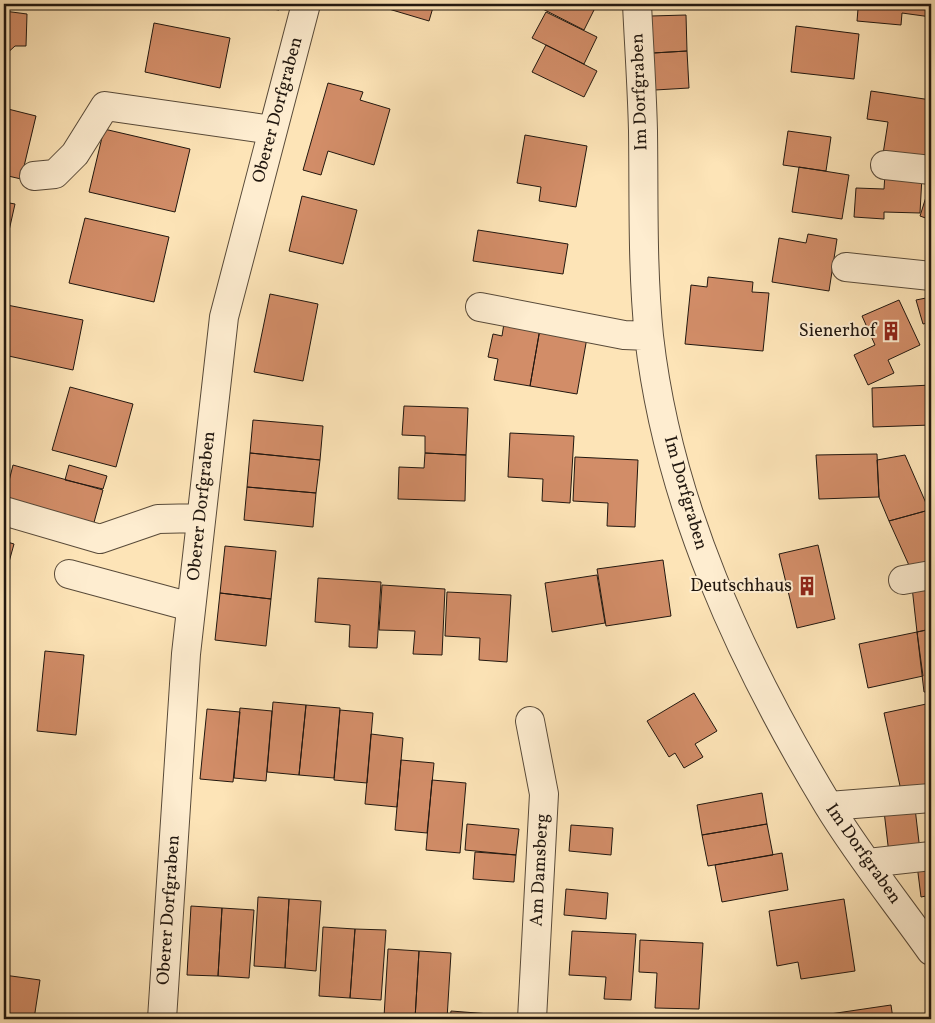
<svg xmlns="http://www.w3.org/2000/svg" width="935" height="1023" font-family="Vollkorn,serif">
<style>
.building{fill:#d28d68;stroke:#21170f}
.lines{fill:none;stroke-linecap:round;stroke-linejoin:round}
.minor-casing{stroke:#584a39;stroke-width:30}
.minor{stroke:#feedd0;stroke-width:28}
.labels{text-anchor:middle;dominant-baseline:central;stroke-width:4;stroke-linejoin:round;paint-order:stroke}
.street-label{font-size:18px;fill:#21170f;stroke:#feedd0}
.poi-label{font-size:18px;fill:#21170f;stroke:#feedd0;text-anchor:end}
</style>
<rect width="100%" height="100%" fill="#fde4b7"/>
<filter id="stains"><feTurbulence type="fractalNoise" baseFrequency=".004" numOctaves="4"/><feColorMatrix values="0 0 0 0 .2 0 0 0 0 .09 0 0 0 0 .02 0 0 0 .5 -.17"/></filter>
<radialGradient id="worn" r=".72"><stop offset=".6" stop-color="#630" stop-opacity="0"/><stop offset="1" stop-color="#630" stop-opacity=".3"/></radialGradient>
<!-- building -->
<path class="building" d="M239,4H281L279,10Z
M372,4H434L429,21Z
M533,4H597L584,30Z
M843,4H931V17L902,13L901,25L857,21L858,9L843,7Z
M4,11L27,14L26,46H15L4,56Z
M546,12L597,37L584,64L532,38Z
M686,15L687,51L653,53L651,16Z
M154,23L230,38L220,88L145,72Z
M796,26L859,34L854,79L791,72Z
M546,45L597,71L584,97L532,72Z
M687,51L689,88L655,90L653,53Z
M328,83L363,92L360,100L390,109L374,165L328,151L321,175L303,170Z
M871,91L931,100V120L925,160L883,154L888,122L867,119Z
M4,108L36,116L21,179L4,175Z
M104,129L190,149L175,212L89,192Z
M788,131L831,137L826,171L783,165Z
M525,135L587,146L576,207L539,201L541,187L517,183Z
M799,167L849,175L842,219L792,212Z
M885,174L922,176L920,213L884,212V219L854,217L856,188L884,189Z
M931,181V220L920,216Z
M302,196L357,210L343,264L289,251Z
M4,202L15,204L4,253Z
M85,218L169,237L154,302L69,283Z
M478,230L568,244L563,274L473,261Z
M808,234L837,239L829,291L772,282L779,238L806,243Z
M708,277L753,282L752,292L769,293L763,351L685,344L691,285L707,287Z
M270,294L318,304L303,381L254,372Z
M931,297V322L923,324L916,300Z
M899,300L920,345L888,360L894,373L868,385L854,355L875,345L862,316Z
M7,305L83,320L73,370L4,355V322Z
M505,317L541,323L530,386L494,380L498,359L488,357L493,334L502,336Z
M541,323L588,332L577,394L530,386Z
M931,385V425L873,427L872,388Z
M70,387L133,404L116,467L52,450Z
M404,406L468,408L466,455L425,453V436L402,435Z
M253,420L323,426L320,460L250,453Z
M510,433L574,436L570,503L542,501L543,479L508,477Z
M250,453L320,460L316,493L247,487Z
M425,453L466,455L465,501L398,499L399,467L424,468Z
M877,454L879,497L819,499L816,455Z
M905,455L929,510L889,521L879,497L877,460Z
M575,457L638,460L635,527L607,526L608,503L573,501Z
M13,465L103,490L93,526L4,501Z
M69,465L107,476L103,489L65,480Z
M247,487L316,493L313,527L244,520Z
M929,510L931,516V565L912,572L889,521Z
M4,541L14,544L4,580Z
M818,545L835,619L797,628L779,554Z
M225,546L276,551L271,599L220,593Z
M663,560L671,616L606,626L597,569Z
M597,575L605,623L552,632L545,583Z
M318,578L381,582L377,648L349,647L350,625L315,622Z
M931,584V629L917,632L912,587Z
M382,585L445,589L442,655L413,654L415,631L379,630Z
M447,592L511,595L507,662L479,660L480,638L445,636Z
M220,593L271,599L266,646L215,640Z
M931,629V692H924L917,632Z
M917,632L923,676L868,688L859,644Z
M45,651L84,655L76,735L37,731Z
M694,693L717,731L695,744L703,757L684,768L675,753L669,757L647,721Z
M273,702L306,705L299,775L267,772Z
M931,703V788L902,795L884,713Z
M306,705L340,708L334,778L299,775Z
M240,708L272,711L266,781L234,778Z
M207,709L240,712L233,782L200,779Z
M340,710L373,713L367,783L334,780Z
M371,734L403,738L397,807L365,804Z
M401,760L434,763L427,833L395,830Z
M432,780L466,783L460,853L426,850Z
M762,793L767,824L702,835L697,805Z
M915,808L920,851L889,854L884,811Z
M467,824L519,829L516,855L465,850Z
M767,824L773,855L708,866L702,835Z
M571,825L613,828L611,855L569,851Z
M475,852L516,855L514,882L473,879Z
M782,853L788,890L722,902L715,865Z
M931,864V895L921,897L917,865Z
M566,889L608,893L606,919L564,915Z
M258,897L289,899L285,968L254,966Z
M289,899L321,901L316,971L285,968Z
M844,899L855,971L801,979L798,962L777,966L769,911Z
M191,906L222,908L218,976L187,975Z
M222,908L254,910L249,978L218,976Z
M323,927L355,929L350,998L319,996Z
M355,929L386,930L381,1000L350,998Z
M572,931L636,934L631,1000L604,999L606,977L569,975Z
M640,940L703,943L699,1009L655,1008L657,973L639,972Z
M388,949L419,951L415,1019L384,1017Z
M419,951L451,953L447,1019H415Z
M4,975L40,980L34,1019H4Z
M891,1005L893,1019H823V1015Z
M451,1011L503,1015L502,1019H450Z"/>
<g class="lines">
<defs>
<path id="minor" d="M637,4C639,46 642,89 643,131C644,199 642,268 649,336C668,504 741,661 828,805C859,856 897,903 931,951
M885,165L931,170
M34,176L55,174L75,154L105,106L272,130
M846,267L931,276
M480,307L624,335L649,336
M4,511L100,539L158,519L201,518
M69,574L191,607
M903,580L931,575
M530,721L544,794L532,1019
M829,806L931,798
M868,863L931,856
M162,1019L186,654L224,317L306,4"/>
</defs>
<!-- minor casing -->
<use href="#minor" class="minor-casing"/>
<!-- minor -->
<use href="#minor" class="minor"/>
</g>
<!-- icons -->
<defs>
<symbol id="building-bare" viewBox="-9 -9 18 18"><path d="M-4-6H4V6H1V3H-1V6H-4ZM-2.5-4.3h1.7v1.8h-1.7ZM.8-4.3h1.7v1.8H.8ZM-2.5-1h1.7V.8h-1.7ZM.8-1h1.7V.8H.8Z" fill="#8f2418" stroke="#feedd0" stroke-width="2.5" paint-order="stroke"/></symbol>
</defs>
<g fill-rule="evenodd">
<use href="#building-bare" x="877" y="317" width="28" height="28"/>
<use href="#building-bare" x="793" y="572" width="28" height="28"/>
</g>
<g class="labels">
<!-- street labels -->
<g class="street-label">
<text transform="translate(640 92) rotate(-92)">Im Dorfgraben</text>
<text transform="translate(278 110) rotate(-75)">Oberer Dorfgraben</text>
<text transform="translate(685 493) rotate(74)">Im Dorfgraben</text>
<text transform="translate(202 506) rotate(-84)">Oberer Dorfgraben</text>
<text transform="translate(863 854) rotate(55)">Im Dorfgraben</text>
<text transform="translate(540 870) rotate(-87)">Am Damsberg</text>
<text transform="translate(169 910) rotate(-86)">Oberer Dorfgraben</text>
</g>
<!-- poi labels -->
<g class="poi-label">
<text x="876" y="331">Sienerhof</text>
<text x="792" y="586">Deutschhaus</text>
</g>
</g>
<!-- margin -->
<rect width="935" height="1023" fill="none" stroke="#fde4b7" stroke-width="20"/>
<rect x="5" y="5" width="925" height="1013" fill="none" stroke="#21170f" stroke-width="2.5"/>
<rect x="10" y="10" width="915" height="1003" fill="none" stroke="#21170f"/>
<rect width="100%" height="100%" filter="url(#stains)"/>
<rect width="100%" height="100%" fill="url(#worn)"/>
</svg>
